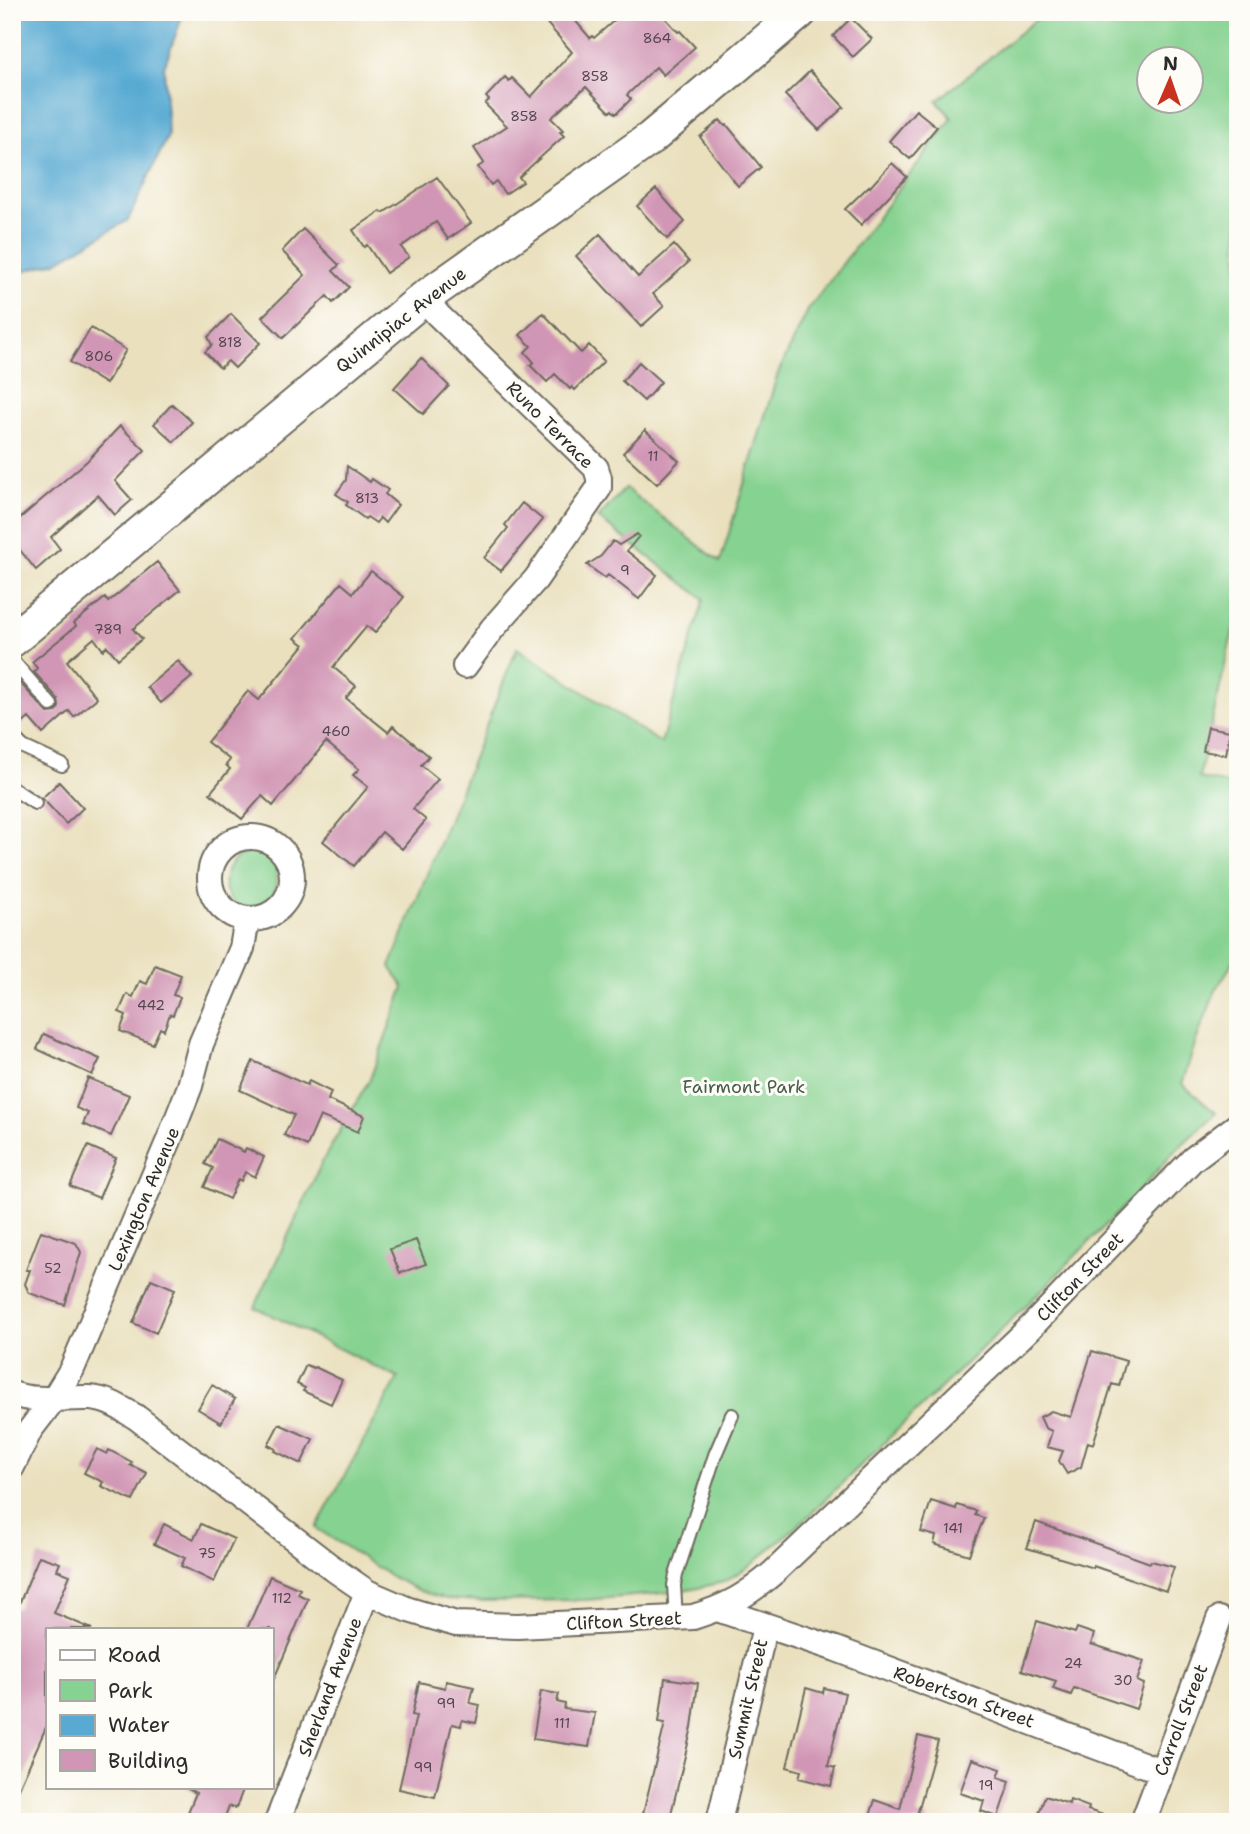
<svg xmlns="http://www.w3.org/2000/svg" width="1250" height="1834" font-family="'Shantell Sans',sans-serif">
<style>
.green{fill:#86d290;stroke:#587e5e;stroke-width:2;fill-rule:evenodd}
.water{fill:#59aad3;stroke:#426a7f;stroke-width:2}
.building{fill:#d196b5}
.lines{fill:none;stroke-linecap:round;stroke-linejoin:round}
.lane-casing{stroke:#6e6a5e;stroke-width:16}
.street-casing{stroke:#6e6a5e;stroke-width:28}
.secondary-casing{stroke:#6e6a5e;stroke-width:37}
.lane{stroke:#fff;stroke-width:12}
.street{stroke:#fff;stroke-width:24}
.secondary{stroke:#fff;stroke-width:33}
.labels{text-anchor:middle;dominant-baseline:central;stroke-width:6;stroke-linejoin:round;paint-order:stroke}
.number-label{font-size:14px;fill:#54464e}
.street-label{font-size:18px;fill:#2b2b2b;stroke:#fdfcf7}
.park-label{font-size:18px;fill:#465d49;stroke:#fdfcf7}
</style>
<rect width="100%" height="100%" fill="#fdfcf7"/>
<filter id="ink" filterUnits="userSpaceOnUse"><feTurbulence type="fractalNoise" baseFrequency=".0143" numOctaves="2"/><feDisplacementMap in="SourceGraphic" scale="14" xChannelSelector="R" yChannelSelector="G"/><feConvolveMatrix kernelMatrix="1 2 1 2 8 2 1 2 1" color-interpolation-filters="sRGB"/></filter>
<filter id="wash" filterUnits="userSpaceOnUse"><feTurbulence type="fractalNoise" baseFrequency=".00686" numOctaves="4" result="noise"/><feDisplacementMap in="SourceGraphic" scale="28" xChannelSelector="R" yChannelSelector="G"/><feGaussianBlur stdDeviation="1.57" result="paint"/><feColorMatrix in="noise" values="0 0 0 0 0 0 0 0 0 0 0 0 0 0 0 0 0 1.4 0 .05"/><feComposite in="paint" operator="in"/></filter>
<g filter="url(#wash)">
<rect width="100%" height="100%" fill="#eae0be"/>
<!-- green -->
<path class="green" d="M1045,12H1238V609L1199,778L1238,786V954L1216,990L1197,1038L1182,1084L1216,1113L1174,1152L1141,1189L1036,1296L804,1520L750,1566L723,1582L694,1589L646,1595L585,1600L480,1601L446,1599L420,1591L392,1577L316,1528L398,1378L255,1307L323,1160L370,1079L404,987L390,967L517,648L661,743L704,599L598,518L625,488L720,562L778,373L808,310L952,118L937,101ZM1148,60H1190V102H1148Z
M248,852C279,854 283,875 270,899C225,930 206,865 248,852Z"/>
<!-- water -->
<path class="water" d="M12,12H184L164,67L168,136L128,220L56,262L12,274Z"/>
<g id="blocks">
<!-- building -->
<path class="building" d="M537,12H568L590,38L592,36L594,38L624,12H660L678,32L680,31L695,47L663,75L656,67L627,95L631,99L616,114L612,110L610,112L586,87L551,118L563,130L560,132L564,136L519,177L523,182L505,194L496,181L491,185L478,167L484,163L474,148L507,126L485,104L489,100L486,97L505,77L509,81L512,78L531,97L572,52Z
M851,18L872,39L853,57L833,36Z
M810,71L844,107L819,130L785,95Z
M916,110L937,127L910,159L889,141Z
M720,120L725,126L727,125L761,167L738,186L700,137Z
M892,163L907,177L861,225L845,209L869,186L870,187Z
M437,177L471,223L448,239L436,222L401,247L409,257L386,273L367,245L364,247L353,230L381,211L383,213Z
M656,189L685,222L667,239L637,206Z
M303,229L339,265L333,271L349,287L333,303L327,296L283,338L262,317L305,275L282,251Z
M600,234L638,277L674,245L689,262L653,294L664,306L641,327L576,256Z
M543,313L581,353L589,345L604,361L575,390L572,387L570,389L555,374L547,382L530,365L534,362L525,352L531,346L520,335Z
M231,314L260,343L235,368L228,361L220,368L205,352L212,345L208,337Z
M91,328L126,350L106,384L70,362Z
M421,358L449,386L423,414L394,388Z
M639,362L661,382L644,401L622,381Z
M172,404L192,422L174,442L154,424Z
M120,426L145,450L115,481L132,500L115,515L98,495L51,537L60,549L36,570L12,540V525L87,461Z
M645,430L679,461L657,484L623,453Z
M347,466L370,482L372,479L388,490L385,494L398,505L385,523L380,518L376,523L367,517L365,519L346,505L348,502L336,494L346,480Z
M522,503L543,520L501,571L484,558L508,528L505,525Z
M637,534L639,536L627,551L657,575L639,599L608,575L605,578L587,565L601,556L613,541L619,545Z
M157,562L180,590L133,629L142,639L118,659L107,646L103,650L94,638L67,661L97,698L74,717L69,711L43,734L29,718L21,725L12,716V690L20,683L48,713L56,712L59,707L58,699L34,672L37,668L32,662L76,626L74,623L105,598L108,602Z
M371,571L404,597L375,633L367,626L333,667L356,686L346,698L388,732L393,726L429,756L421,765L438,779L413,809L426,820L402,849L382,832L354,866L323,841L368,787L353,775L359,769L326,742L273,806L262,796L242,819L210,793L230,769L226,765L230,760L207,742L248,691L259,700L304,645L295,638L341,583L353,593Z
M178,661L192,677L161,703L147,687Z
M1208,727L1230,731L1226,755L1203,751Z
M59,782L83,808L66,824L42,798Z
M155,965L181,975L173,995L180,997L173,1015L170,1014L164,1030L160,1028L153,1044L120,1031L126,1015L119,1012L127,994L133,997L140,981L147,984Z
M44,1034L100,1059L92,1075L37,1049Z
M253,1061L307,1085L309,1081L331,1092L328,1100L364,1116L358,1132L320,1116L307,1146L284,1135L294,1115L240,1090Z
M88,1078L129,1095L111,1136L83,1124L88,1113L76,1108Z
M217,1139L244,1152L246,1148L264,1157L255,1177L245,1172L241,1181L238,1179L229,1199L204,1187L213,1168L205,1164Z
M88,1146L116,1158L99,1198L70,1186Z
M41,1231L76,1243L81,1252L65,1305L29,1293L25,1284L30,1270H26Z
M416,1240L426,1264L400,1273L390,1249Z
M151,1279L175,1289L156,1333L133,1323Z
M1092,1351L1126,1361L1119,1386L1112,1384L1093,1444L1088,1442L1081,1467L1067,1474L1059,1461L1063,1451L1047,1447L1052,1431L1045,1428L1040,1417L1051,1411L1071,1417Z
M306,1365L314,1368L315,1367L342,1380L331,1404L303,1391L305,1388L297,1384Z
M212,1385L235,1399L221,1423L198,1409Z
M279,1424L313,1439L301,1464L275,1451L276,1449L268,1445Z
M97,1449L107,1454L109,1450L132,1462L130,1465L147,1473L133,1501L101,1486L103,1482L84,1473Z
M931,1501L956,1509L957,1505L976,1511L975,1515L984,1518L969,1555L934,1544L936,1536L921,1532Z
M1036,1522L1150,1563L1151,1561L1174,1567L1166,1591L1093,1566V1568L1027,1548Z
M164,1524L194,1539L201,1524L234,1539L214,1582L181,1566L185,1558L154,1544Z
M39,1556L60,1563L57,1570L70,1575L54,1613L92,1629H47V1725L12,1804V1607L17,1609Z
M270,1576L300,1589L298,1594L308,1599L271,1686V1629H247Z
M1037,1621L1075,1633L1077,1628L1094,1634L1091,1644L1144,1661L1137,1681L1144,1684L1136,1709L1074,1688L1071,1695L1053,1689L1056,1681L1022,1670Z
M665,1678L698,1683L692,1727L669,1822H641L665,1723L659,1722Z
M446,1681L474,1687L470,1703L480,1705L476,1723L462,1720L461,1726L452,1724L435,1797L399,1789L416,1716L412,1715L419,1682L445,1688Z
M806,1688L823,1693L824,1688L845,1693L828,1766L835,1768L831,1786L799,1778L801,1771L787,1767Z
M541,1691L559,1694L557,1702L565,1704L564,1709L595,1713L589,1747L533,1739Z
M918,1736L938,1741L917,1815L928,1818V1822H868L875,1800L900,1809Z
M972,1759L1001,1769L998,1777L1010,1781L998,1817L981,1811L984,1801L960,1793Z
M184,1787H244L236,1808L229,1806L223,1822H184L196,1793Z
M1045,1796L1069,1804L1070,1800L1089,1807L1088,1810L1112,1818V1822H1036Z"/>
</g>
</g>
<g filter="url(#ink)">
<use href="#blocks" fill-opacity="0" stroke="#6e6a5e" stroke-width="2"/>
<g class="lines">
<defs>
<path id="lane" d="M12,660L51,705
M12,736L23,747L62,765
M12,788L35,803
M676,1619L674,1585L676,1575L715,1455L732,1415"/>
<path id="street" d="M424,298L438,315L596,468L599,478V488L536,579L492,629L465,666
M210 878a41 41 0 1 1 82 0a41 41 0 1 1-82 0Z
M12,1394C38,1403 63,1397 90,1398C108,1399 122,1409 136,1417L335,1570L367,1592L409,1610L456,1624L518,1626L693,1617C726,1607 748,1595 774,1572L1031,1327L1193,1159L1238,1125
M12,1467L30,1430L53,1400L72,1369L169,1140L190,1086L201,1044L242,948L247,919
M717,1609L836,1649L1161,1771
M277,1822L367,1592
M719,1822L765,1627
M1143,1822L1219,1619"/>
<path id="secondary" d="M12,640L424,298L651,138L800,12"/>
</defs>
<!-- lane casing -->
<use href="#lane" class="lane-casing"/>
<!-- street casing -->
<use href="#street" class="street-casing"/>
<!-- secondary casing -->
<use href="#secondary" class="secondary-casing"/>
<!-- lane -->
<use href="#lane" class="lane"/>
<!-- street -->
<use href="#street" class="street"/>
<!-- secondary -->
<use href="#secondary" class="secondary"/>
</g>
</g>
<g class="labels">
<!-- number labels -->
<g class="number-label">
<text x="657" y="38">864</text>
<text x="595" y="76">858</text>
<text x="524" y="116">858</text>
<text x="230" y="342">818</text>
<text x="99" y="356">806</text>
<text x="653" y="456">11</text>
<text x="367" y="498">813</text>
<text x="625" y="570">9</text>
<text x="108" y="629">789</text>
<text x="336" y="731">460</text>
<text x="151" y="1005">442</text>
<text x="53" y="1268">52</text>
<text x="953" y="1528">141</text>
<text x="207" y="1553">75</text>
<text x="282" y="1598">112</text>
<text x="1073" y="1663">24</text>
<text x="1123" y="1680">30</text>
<text x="446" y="1703">99</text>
<text x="562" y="1723">111</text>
<text x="423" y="1767">99</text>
<text x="986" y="1785">19</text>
</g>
<!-- street labels -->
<g class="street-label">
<text transform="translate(401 320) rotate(-38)">Quinnipiac Avenue</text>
<text transform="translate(550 425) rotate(45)">Runo Terrace</text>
<text transform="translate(144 1199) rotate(-67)">Lexington Avenue</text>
<text transform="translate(1080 1277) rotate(-46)">Clifton Street</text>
<text transform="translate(624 1621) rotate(-3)">Clifton Street</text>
<text transform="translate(330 1687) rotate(-69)">Sherland Avenue</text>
<text transform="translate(964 1697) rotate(20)">Robertson Street</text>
<text transform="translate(748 1699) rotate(-77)">Summit Street</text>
<text transform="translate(1181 1720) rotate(-69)">Carroll Street</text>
</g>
<!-- park labels -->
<g class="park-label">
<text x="744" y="1087">Fairmont Park</text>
</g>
</g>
<!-- margin -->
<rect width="1250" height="1834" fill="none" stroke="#fdfcf7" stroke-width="42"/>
<!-- legend -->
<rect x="46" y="1628" width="228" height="161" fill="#fdfcf7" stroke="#a9a8a5" stroke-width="2"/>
<rect x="60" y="1650" width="35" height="10" fill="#ffffff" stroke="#a9a8a5" stroke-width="2"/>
<text x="108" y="1662" font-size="21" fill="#2b2b2b">Road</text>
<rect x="60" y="1680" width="35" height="21" fill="#86d290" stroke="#a9a8a5" stroke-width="2"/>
<text x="108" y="1698" font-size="21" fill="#2b2b2b">Park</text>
<rect x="60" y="1715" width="35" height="21" fill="#59aad3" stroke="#a9a8a5" stroke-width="2"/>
<text x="108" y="1732" font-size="21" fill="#2b2b2b">Water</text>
<rect x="60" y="1750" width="35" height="21" fill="#d196b5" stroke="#a9a8a5" stroke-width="2"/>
<text x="108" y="1768" font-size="21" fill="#2b2b2b">Building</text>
<!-- north arrow -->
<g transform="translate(1170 80) rotate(2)"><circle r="33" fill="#fdfcf7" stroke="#a9a8a5" stroke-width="2"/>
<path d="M0-5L12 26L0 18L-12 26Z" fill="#c8321e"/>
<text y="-10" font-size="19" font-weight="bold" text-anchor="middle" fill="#2b2b2b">N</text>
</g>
</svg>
